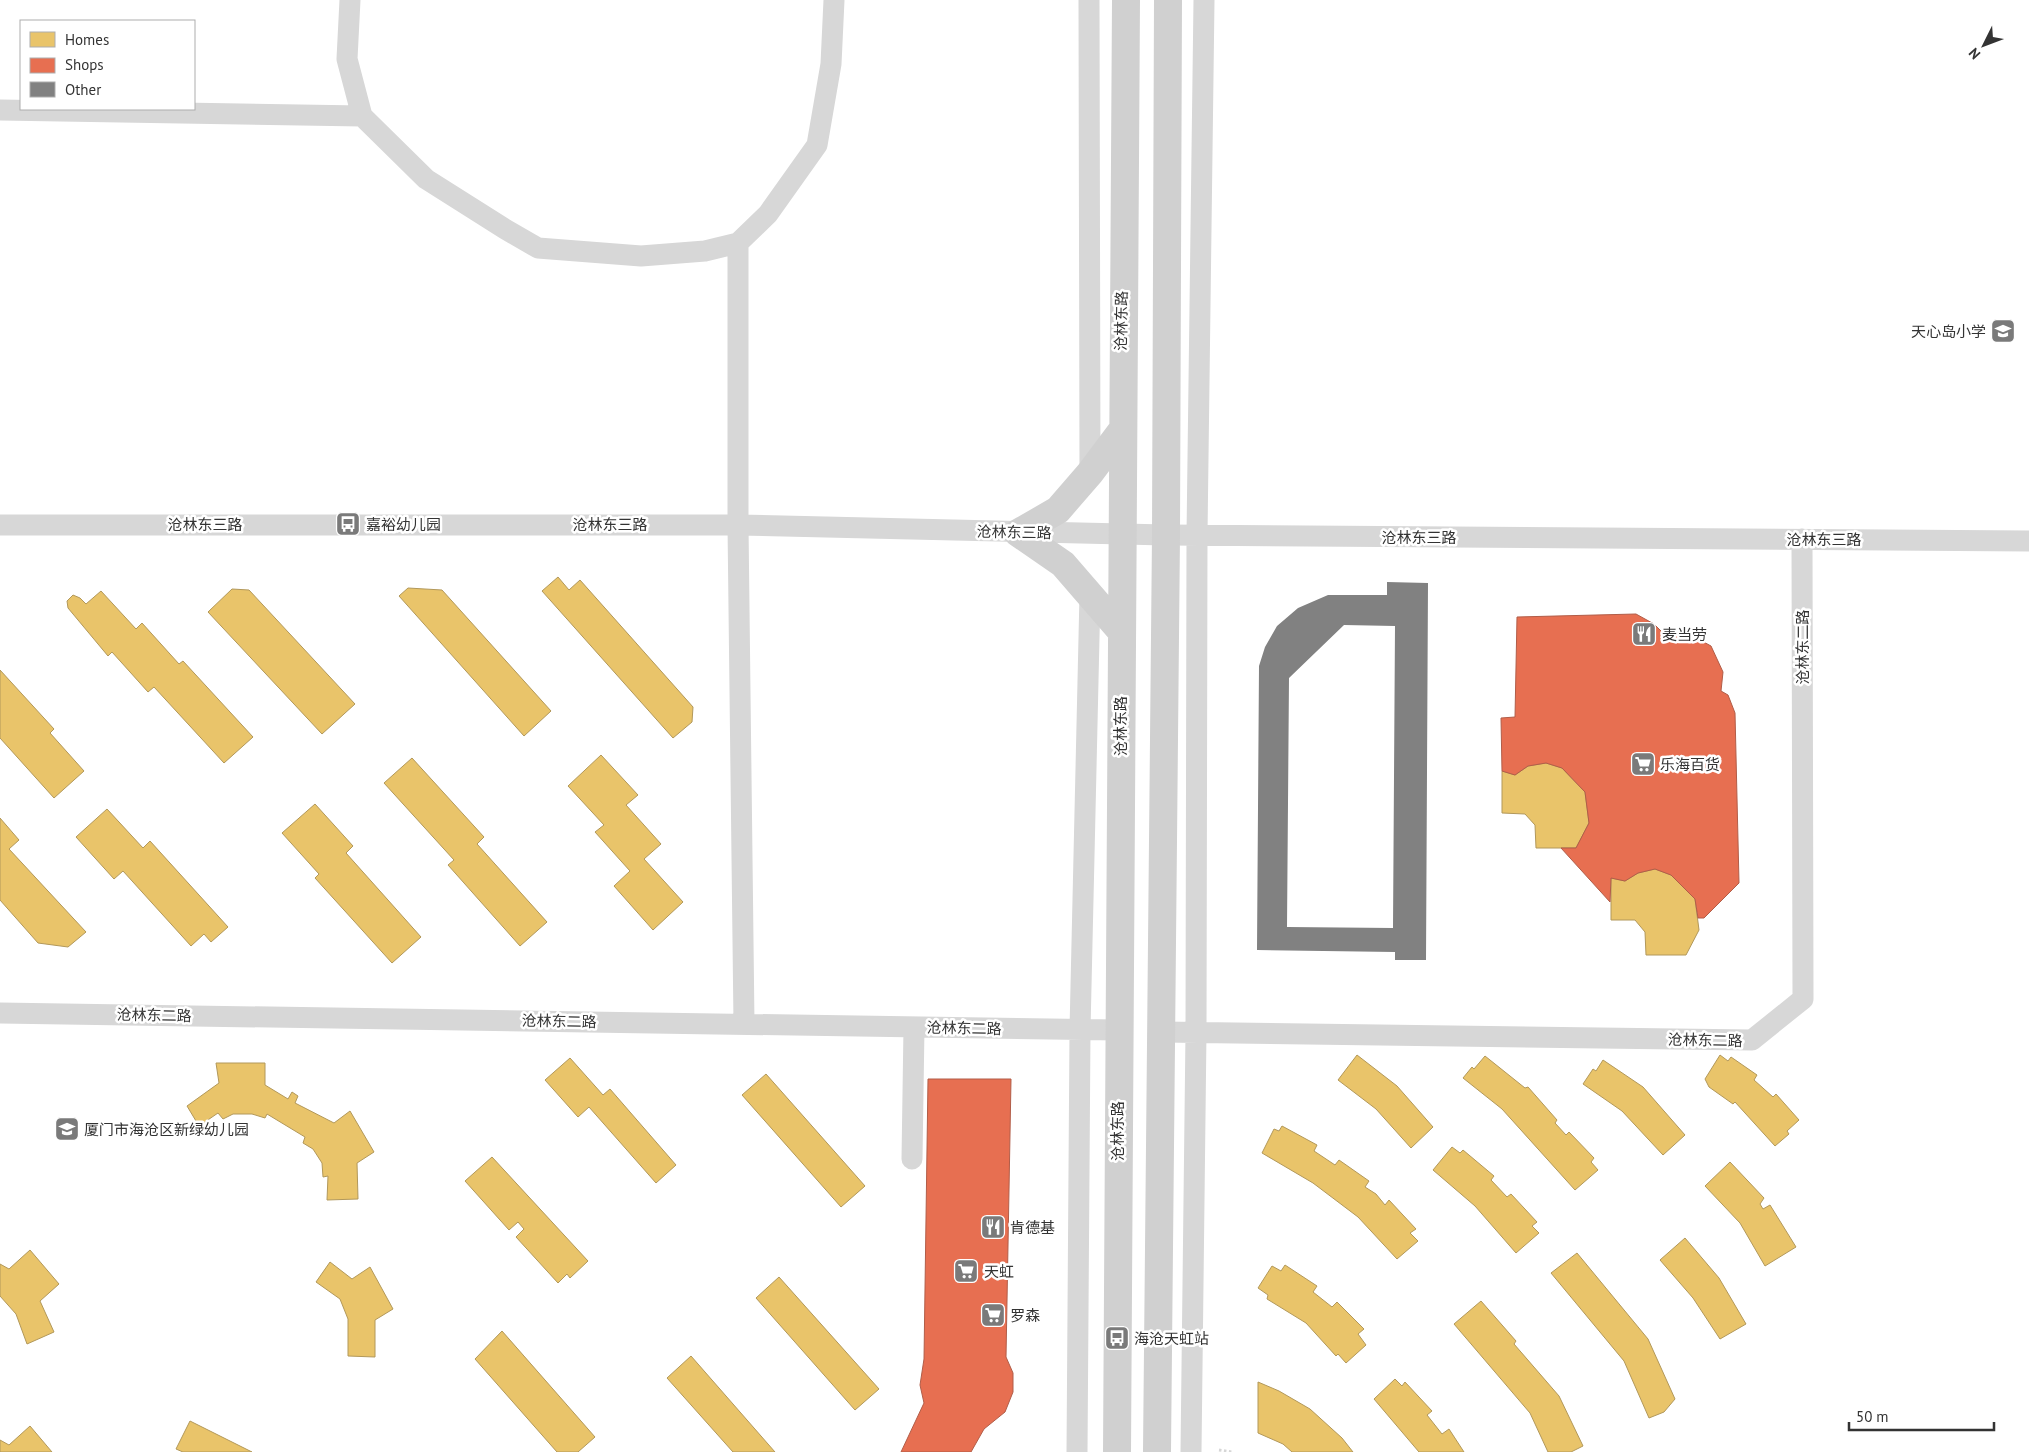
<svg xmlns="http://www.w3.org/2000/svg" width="2029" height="1452" font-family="'PT Sans','Noto Sans SC',sans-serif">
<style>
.homes{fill:#e9c46a;stroke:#b2985a}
.shops{fill:#e76f51;stroke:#b15d48}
.building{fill:#818181;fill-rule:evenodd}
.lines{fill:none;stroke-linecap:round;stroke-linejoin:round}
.path{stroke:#d6d6d6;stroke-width:3;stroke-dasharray:2.5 2.5;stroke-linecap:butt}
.street{stroke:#d7d7d7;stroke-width:21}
.secondary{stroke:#d0d0d0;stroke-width:28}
.labels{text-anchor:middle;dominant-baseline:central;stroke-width:5;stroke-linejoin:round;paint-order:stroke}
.street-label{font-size:15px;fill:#333;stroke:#fff}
.poi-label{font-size:15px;fill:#333;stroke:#fff;text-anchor:start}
</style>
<rect width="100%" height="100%" fill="#fff"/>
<!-- homes -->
<path class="homes" d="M558,577L569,590L580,580L693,707L692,722L673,738L542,591Z
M408,588L442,590L551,711L524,736L399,596Z
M232,589L249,590L355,704L322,734L208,612Z
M101,591L136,629L142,623L179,664L183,661L253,737L224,763L154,687L148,692L112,652L108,656L68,608L67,601L73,595L80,598L86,604Z
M0,670L54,729L50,733L84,771L54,798L0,738Z
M601,755L638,795L626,805L661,844L644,859L683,902L653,930L614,886L630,871L595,832L604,825L568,786Z
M412,758L484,837L477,844L547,922L520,946L448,865L454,860L384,783Z
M1546,763L1562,768L1585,792L1589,823L1576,848H1536L1535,825L1525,814L1502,813V771L1515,775L1528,766Z
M315,804L353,846L346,853L421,937L392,963L315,878L319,874L282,833Z
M107,809L143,848L150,841L228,927L211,942L204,934L191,946L123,871L114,879L76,837Z
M0,818L19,840L9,849L86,932L68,947L38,943L0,900Z
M1655,869L1671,875L1695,899L1699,930L1686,955H1646L1645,932L1635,920H1611V878L1625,881L1638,873Z
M1357,1055L1397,1086L1433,1127L1411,1148L1376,1109L1338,1080Z
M1720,1055L1728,1061L1731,1057L1757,1075L1754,1080L1773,1097L1776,1094L1799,1120L1787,1131L1789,1134L1775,1146L1735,1102L1733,1104L1709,1087L1705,1079Z
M1485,1056L1525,1088L1528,1087L1557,1120L1555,1123L1566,1135L1569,1132L1594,1158L1591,1162L1598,1170L1575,1190L1502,1109L1463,1078L1472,1067L1474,1069Z
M570,1058L603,1095L610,1089L676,1165L656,1183L589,1107L578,1117L545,1080Z
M1603,1060L1643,1087L1685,1135L1663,1155L1622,1111L1583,1084L1593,1069L1596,1071Z
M216,1063H265V1085L288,1099L292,1092L298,1096L295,1103L334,1123L350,1111L374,1152L357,1163L358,1199L327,1200L328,1176L323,1177L322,1163L313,1149L303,1143L305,1137L267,1114L265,1118L252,1114H233L223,1119L218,1113L199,1126L187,1106L219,1083Z
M766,1074L865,1186L841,1207L742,1095Z
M1282,1126L1317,1145L1314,1151L1335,1165L1339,1160L1369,1181L1365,1187L1376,1194L1385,1205L1389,1200L1416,1229L1410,1233L1418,1241L1397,1259L1358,1217L1313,1183L1262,1153L1274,1129L1279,1131Z
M1452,1147L1460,1153L1463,1150L1494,1176L1491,1180L1507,1197L1511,1194L1537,1222L1532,1226L1539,1233L1516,1253L1475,1206L1433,1170Z
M492,1157L588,1261L570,1278L567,1274L558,1283L516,1237L524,1229L518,1222L509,1230L465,1181Z
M1730,1162L1764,1198L1760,1204L1763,1209L1770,1205L1796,1247L1765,1266L1740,1223L1705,1186Z
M1685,1238L1719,1278L1746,1324L1720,1339L1693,1298L1660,1260Z
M30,1250L59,1284L40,1301L54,1332L27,1344L16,1314L0,1296V1264L9,1269Z
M1577,1253L1648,1339L1675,1399L1664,1412L1649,1418L1624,1361L1551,1273Z
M330,1262L352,1279L370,1267L393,1309L375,1320V1357L348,1356V1319L340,1299L316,1282Z
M1285,1265L1317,1286L1313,1292L1332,1307L1337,1302L1364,1329L1358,1334L1366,1345L1346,1363L1338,1354L1336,1356L1306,1323L1267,1299L1268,1295L1258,1288L1272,1266L1281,1271Z
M779,1277L879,1389L855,1410L756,1298Z
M1481,1301L1516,1341L1514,1344L1559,1396L1583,1446L1571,1452H1548L1530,1413L1454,1324Z
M502,1331L595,1437L578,1452H557L475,1359Z
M691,1356L775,1452H733L667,1378Z
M1395,1379L1402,1386L1405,1382L1432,1411L1427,1415L1442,1434L1449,1429L1464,1452H1419L1374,1399Z
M1258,1382L1279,1391L1310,1409L1342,1438L1353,1452H1292L1283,1444L1258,1433Z
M190,1421L252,1452H183L176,1449Z
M30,1426L52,1452H0V1440L9,1445Z"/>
<!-- shops -->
<path class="shops" d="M1636,614L1654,624L1664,634H1689L1711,646L1723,672L1721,691L1728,695L1735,713L1739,883L1704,918H1698L1695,899L1671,875L1655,869L1638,873L1625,881L1611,878L1610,902L1561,848H1576L1589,823L1585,792L1562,768L1546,763L1528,766L1515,775L1502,771L1501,718L1515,717L1517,617Z
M928,1079H1011L1006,1357L1013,1373V1392L1005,1412L984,1429L971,1452H901L924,1403L920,1385L924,1359Z"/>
<!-- building -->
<path class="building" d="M1387,582L1428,583L1426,960H1395V952L1257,950L1259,666L1265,647L1277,626L1298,608L1328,595H1387ZM1344,625L1395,626L1393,928L1287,927L1289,678Z"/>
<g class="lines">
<!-- path -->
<path class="path" d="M1219,1450L1232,1452"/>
<!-- street -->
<path class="street" d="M350,0L347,59L362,116L426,179L505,229L538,248L641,256L705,251L738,243L768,214L817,145L831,64L834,0
M1089,0L1090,473
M0,110L362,116
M738,243V525L744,1024
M0,525H738L1166,535L2029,541
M0,1013L1117,1030
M1162,1032L1752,1040L1803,999L1802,539
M912,1159L914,1027
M1077,1452L1080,1030L1090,594
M1191,1452L1196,1032L1197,535L1204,0"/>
<!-- secondary -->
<path class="secondary" d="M1120,433L1090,473L1058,510L1018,533L1063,564L1121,631
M1117,1452C1117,968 1119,484 1126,0
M1157,1452L1166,535L1168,0"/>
</g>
<!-- icons -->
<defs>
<symbol id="school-square" viewBox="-11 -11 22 22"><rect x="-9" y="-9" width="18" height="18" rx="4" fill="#7a7a7a" stroke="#fff"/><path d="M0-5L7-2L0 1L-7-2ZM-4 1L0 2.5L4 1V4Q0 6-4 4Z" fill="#fff"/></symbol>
<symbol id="bus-square" viewBox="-11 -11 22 22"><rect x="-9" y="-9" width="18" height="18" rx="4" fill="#7a7a7a" stroke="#fff"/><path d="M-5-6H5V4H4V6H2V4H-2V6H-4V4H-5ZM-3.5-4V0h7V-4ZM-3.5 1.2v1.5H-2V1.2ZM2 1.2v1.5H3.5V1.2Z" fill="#fff"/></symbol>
<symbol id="restaurant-square" viewBox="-11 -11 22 22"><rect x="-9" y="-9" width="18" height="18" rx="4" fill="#7a7a7a" stroke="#fff"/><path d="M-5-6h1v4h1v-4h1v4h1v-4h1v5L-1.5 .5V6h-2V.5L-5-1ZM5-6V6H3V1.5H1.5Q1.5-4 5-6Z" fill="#fff"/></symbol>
<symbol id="supermarket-square" viewBox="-11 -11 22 22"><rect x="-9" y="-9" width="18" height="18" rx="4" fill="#7a7a7a" stroke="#fff"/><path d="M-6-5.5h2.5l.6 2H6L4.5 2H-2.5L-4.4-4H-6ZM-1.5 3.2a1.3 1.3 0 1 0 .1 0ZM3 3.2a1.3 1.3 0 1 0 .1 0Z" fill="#fff"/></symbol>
</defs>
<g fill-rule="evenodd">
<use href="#school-square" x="1989" y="317" width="28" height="28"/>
<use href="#bus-square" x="334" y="510" width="28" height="28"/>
<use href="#restaurant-square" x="1630" y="620" width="28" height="28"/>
<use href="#supermarket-square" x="1629" y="750" width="28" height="28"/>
<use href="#school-square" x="53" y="1115" width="28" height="28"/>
<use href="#restaurant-square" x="979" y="1213" width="28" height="28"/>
<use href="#supermarket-square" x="952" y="1257" width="28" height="28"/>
<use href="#supermarket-square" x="979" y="1301" width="28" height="28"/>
<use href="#bus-square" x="1103" y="1324" width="28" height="28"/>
</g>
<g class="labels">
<!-- street labels -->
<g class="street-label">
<text transform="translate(1121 321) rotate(-89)">沧林东路</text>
<text x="205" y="524">沧林东三路</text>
<text x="610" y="524">沧林东三路</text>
<text transform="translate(1014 532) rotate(1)">沧林东三路</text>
<text x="1419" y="537">沧林东三路</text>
<text x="1824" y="539">沧林东三路</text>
<text transform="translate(1802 647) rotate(-90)">沧林东二路</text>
<text transform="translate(1120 726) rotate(-90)">沧林东路</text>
<text transform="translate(154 1015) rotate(1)">沧林东二路</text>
<text transform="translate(559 1021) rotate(1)">沧林东二路</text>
<text transform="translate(964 1028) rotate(1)">沧林东二路</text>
<text transform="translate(1705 1040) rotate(1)">沧林东二路</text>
<text transform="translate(1117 1131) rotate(-90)">沧林东路</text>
</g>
<!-- poi labels -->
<g class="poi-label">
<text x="1986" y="331" text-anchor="end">天心岛小学</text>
<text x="366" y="524">嘉裕幼儿园</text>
<text x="1662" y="634">麦当劳</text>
<text x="1660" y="764">乐海百货</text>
<text x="84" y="1129">厦门市海沧区新绿幼儿园</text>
<text x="1010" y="1227">肯德基</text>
<text x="984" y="1271">天虹</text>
<text x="1010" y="1315">罗森</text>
<text x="1134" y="1338">海沧天虹站</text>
</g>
</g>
<!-- legend -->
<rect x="20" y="20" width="175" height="90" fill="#ffffff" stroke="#adadad"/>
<rect x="30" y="32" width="25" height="15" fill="#e9c46a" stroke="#adadad"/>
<text x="65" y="45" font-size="15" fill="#333333">Homes</text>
<rect x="30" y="58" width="25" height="15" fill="#e76f51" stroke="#adadad"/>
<text x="65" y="70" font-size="15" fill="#333333">Shops</text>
<rect x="30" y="82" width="25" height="15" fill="#818181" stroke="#adadad"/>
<text x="65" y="95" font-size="15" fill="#333333">Other</text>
<!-- north arrow -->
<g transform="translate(1984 45) rotate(228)" stroke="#ffffff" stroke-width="4" paint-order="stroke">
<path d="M0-4L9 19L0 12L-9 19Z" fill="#333333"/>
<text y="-8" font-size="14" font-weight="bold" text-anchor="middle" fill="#333333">N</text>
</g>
<!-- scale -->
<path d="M1849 1422v8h145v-8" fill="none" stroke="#333333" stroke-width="2.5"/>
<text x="1856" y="1422" font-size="15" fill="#333333" stroke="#ffffff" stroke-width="4" paint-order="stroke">50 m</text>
</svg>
